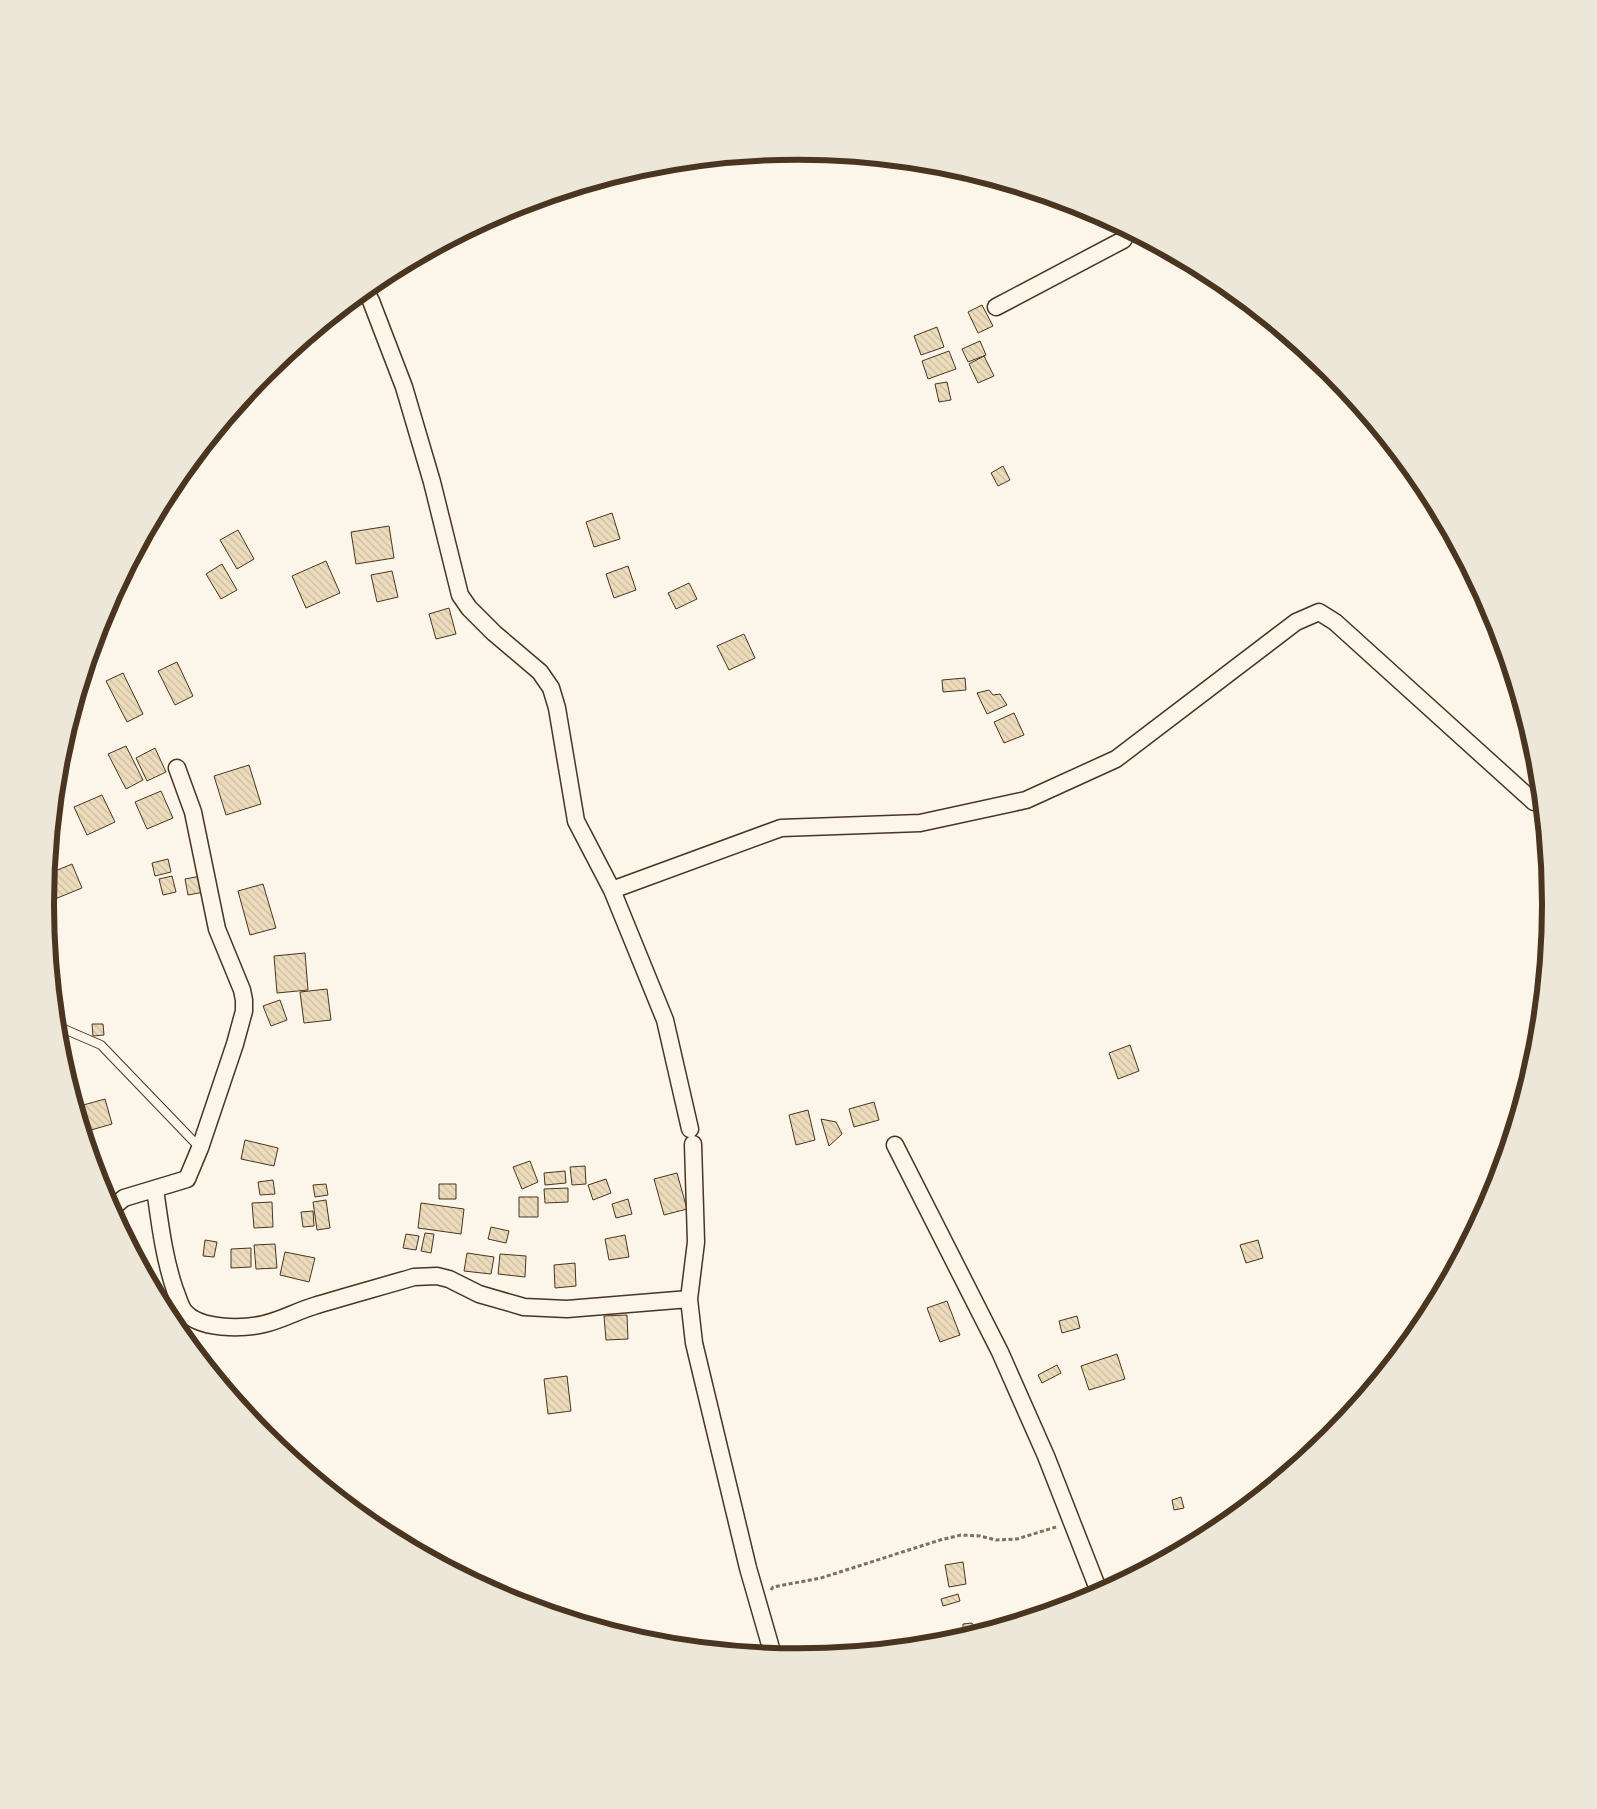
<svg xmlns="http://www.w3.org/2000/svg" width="1597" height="1809" font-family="'Archivo Narrow',sans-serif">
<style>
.building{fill:url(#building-back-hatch);stroke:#4a3520}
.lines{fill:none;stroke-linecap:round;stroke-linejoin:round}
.lane-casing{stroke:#4a3520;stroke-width:10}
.street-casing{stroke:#4a3520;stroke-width:19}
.path{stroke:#7f6f5c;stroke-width:3;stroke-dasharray:4 2.5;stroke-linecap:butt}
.lane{stroke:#fbf6e9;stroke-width:8}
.street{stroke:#fbf6e9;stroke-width:16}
.rim{fill:none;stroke:#4a3520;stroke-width:6}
</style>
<defs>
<pattern id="building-back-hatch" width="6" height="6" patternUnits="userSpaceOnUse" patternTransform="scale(1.25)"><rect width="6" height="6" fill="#ecdcbc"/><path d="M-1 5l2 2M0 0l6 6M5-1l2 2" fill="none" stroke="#ccbda1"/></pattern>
</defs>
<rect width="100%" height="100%" fill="#fbf6e9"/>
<!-- building -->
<path class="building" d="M982,305L993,326L978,333L968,312Z
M937,327L944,347L921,355L914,336Z
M980,341L986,355L968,362L962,349Z
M949,351L956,369L928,379L922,361Z
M984,356L994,376L978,383L969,364Z
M947,382L951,400L939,402L935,384Z
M1003,466L1010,480L998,486L991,473Z
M612,513L620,539L594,547L586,522Z
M389,526L394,558L356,564L351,532Z
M238,530L254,559L237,569L220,540Z
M326,561L340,593L306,608L292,576Z
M222,564L237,590L221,599L206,574Z
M628,566L636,590L614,598L606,574Z
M392,571L398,597L377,602L371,575Z
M689,583L697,599L676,609L668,593Z
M449,608L456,634L436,639L429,614Z
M744,634L755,658L729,670L717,646Z
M177,662L193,696L175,705L158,671Z
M123,673L143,714L127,722L106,681Z
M965,678L966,690L943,692L942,680Z
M989,690L993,695L1000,694L1007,705L987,714L977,693Z
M1014,713L1024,735L1004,743L994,722Z
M126,746L143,780L126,789L108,754Z
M155,748L166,772L147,781L136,758Z
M249,765L261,804L226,815L214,776Z
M161,791L173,818L147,829L135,802Z
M102,795L115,822L87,835L74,807Z
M168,859L171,872L155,876L152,863Z
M72,864L82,888L50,901L46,892L48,874Z
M172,876L176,892L163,895L159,879Z
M201,876L204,892L188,895L185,879Z
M263,884L276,928L250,935L238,891Z
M305,953L308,990L277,993L274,956Z
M327,989L331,1020L304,1023L300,992Z
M280,1000L287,1020L271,1026L263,1006Z
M92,1024H103L104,1035L93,1036Z
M1130,1045L1139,1071L1118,1079L1109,1053Z
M105,1099L112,1124L84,1132L76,1107Z
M874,1102L879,1120L854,1127L849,1109Z
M808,1110L815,1140L796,1145L789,1115Z
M821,1119L836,1122L842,1134L829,1146Z
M245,1140L278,1148L274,1166L241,1159Z
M530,1161L538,1182L522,1189L513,1167Z
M585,1166L586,1184L572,1185L570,1167Z
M565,1171L566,1183L545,1185L544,1173Z
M677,1173L687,1209L664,1215L654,1179Z
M606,1179L611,1193L593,1200L588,1185Z
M273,1180L275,1194L260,1195L258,1182Z
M326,1184L328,1195L315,1197L313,1185Z
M439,1184H456V1199H439Z
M568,1188V1202L545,1203L544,1189Z
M519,1197H538V1217H519Z
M628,1199L632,1214L616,1218L612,1204Z
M326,1200L330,1228L317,1230L313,1202Z
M272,1202L273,1227L254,1228L252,1203Z
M421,1203L464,1209L461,1234L418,1228Z
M313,1211L314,1226L303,1227L301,1212Z
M491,1227L509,1231L506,1243L488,1239Z
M425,1233L434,1234L431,1253L421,1251Z
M406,1234L419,1236L416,1250L403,1248Z
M625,1235L629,1257L609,1260L605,1239Z
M205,1240L217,1242L214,1257L203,1256Z
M1258,1240L1263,1258L1246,1263L1240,1245Z
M275,1244L277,1268L256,1269L254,1245Z
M251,1248V1267L231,1268V1249Z
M285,1252L315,1258L309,1282L280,1275Z
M467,1253L494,1257L491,1274L464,1271Z
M500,1254L526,1256L525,1277L498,1274Z
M575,1263L576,1286L555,1288L554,1265Z
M947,1301L960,1335L940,1342L927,1308Z
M627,1315L628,1339L606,1340L604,1316Z
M1077,1316L1080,1328L1062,1333L1059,1321Z
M1117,1354L1125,1379L1089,1390L1081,1366Z
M1057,1365L1061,1373L1042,1383L1038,1375Z
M567,1376L571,1411L548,1414L544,1379Z
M1181,1497L1184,1508L1174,1510L1172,1500Z
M963,1562L966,1584L949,1587L945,1565Z
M958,1594L960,1601L943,1606L941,1599Z
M972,1623L974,1627L980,1624L983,1632L961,1639L959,1634L963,1631V1624Z"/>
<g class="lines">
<defs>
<path id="lane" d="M57,1026L101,1045L200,1148"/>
<path id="street" d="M365,290L371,301L404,387L432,482L460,595L469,608L494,633L540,672L551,688L557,708L576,821L612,890L665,1020L690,1129
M996,307L1123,240L1129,231
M612,890L781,828L920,823L1026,800L1116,759L1296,622L1319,612L1335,622L1534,802L1541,797
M693,1144L696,1242L689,1299L694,1343L748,1568L773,1655
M895,1145L1000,1352L1046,1456L1100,1594
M155,1189C160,1224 164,1258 175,1290C178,1297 180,1306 184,1311C199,1330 243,1329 264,1324C282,1320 297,1311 314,1306C347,1296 380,1287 414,1277L437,1276L449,1279L479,1294L524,1307L567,1309L689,1299
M111,1209L124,1198L187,1179L200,1148L235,1044L244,1011V1000L242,990L217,929L193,812L177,768"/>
</defs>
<!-- lane casing -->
<use href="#lane" class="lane-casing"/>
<!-- street casing -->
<use href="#street" class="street-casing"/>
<!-- path -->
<path class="path" d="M771,1590L773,1587L821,1578L940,1540L961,1535L980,1536L996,1540L1017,1539L1056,1527"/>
<!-- lane -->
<use href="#lane" class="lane"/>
<!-- street -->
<use href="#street" class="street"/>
</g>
<!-- crop -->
<path d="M0 0H1597V1809H0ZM54 904a744 744 0 1 1 1488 0a744 744 0 1 1-1488 0Z" fill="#ede7d9" fill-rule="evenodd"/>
<path class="rim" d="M54 904a744 744 0 1 1 1488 0a744 744 0 1 1-1488 0Z"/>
</svg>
